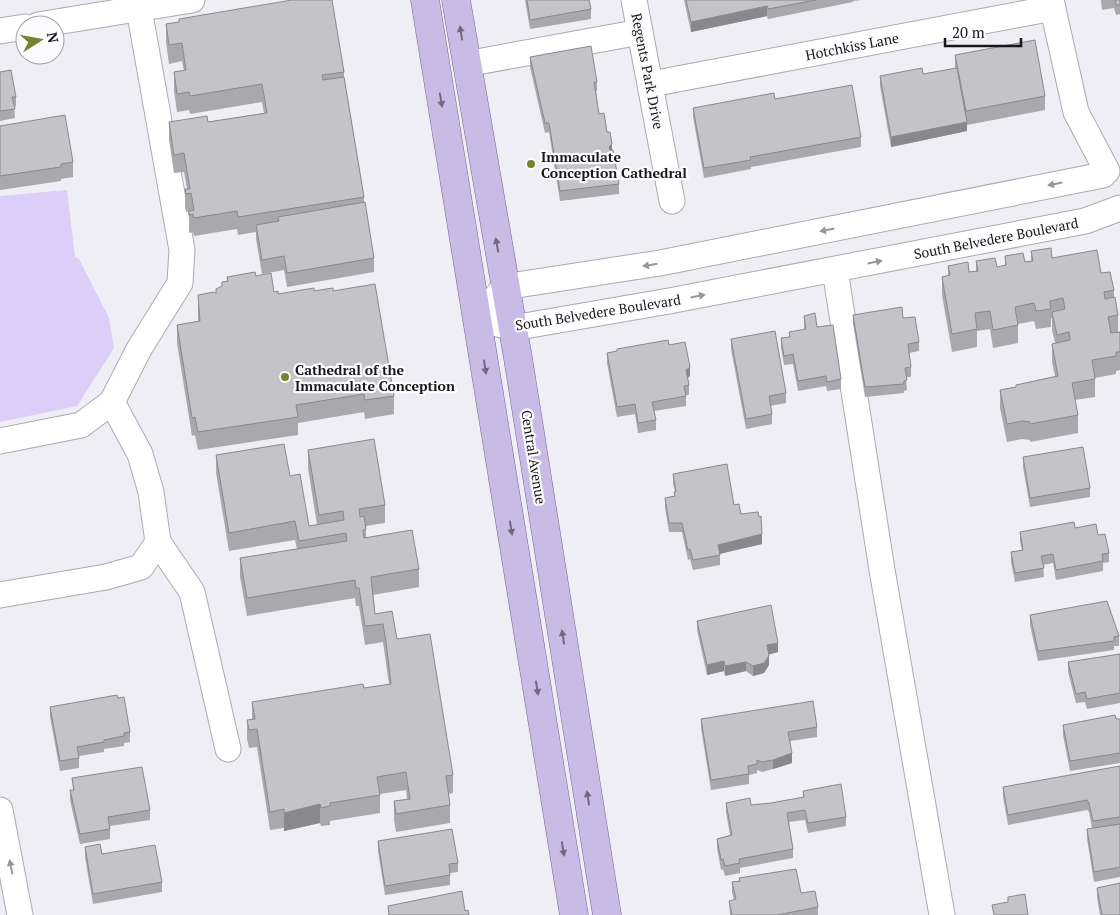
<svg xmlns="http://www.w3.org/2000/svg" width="1120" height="915" font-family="'PT Serif',serif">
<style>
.green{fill:#dbcff9}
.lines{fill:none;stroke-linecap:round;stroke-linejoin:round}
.minor-casing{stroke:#abaaaf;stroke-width:27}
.major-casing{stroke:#736593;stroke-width:29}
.minor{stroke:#fff;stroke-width:25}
.major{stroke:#c8bce6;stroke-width:28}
.wall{fill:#a9a8ac}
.shaded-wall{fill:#89888c}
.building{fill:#c4c3c8;stroke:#89888c}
.oneway{fill:#706a80}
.oneway2{fill:#979798}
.poi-dot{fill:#768330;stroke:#fcfcfe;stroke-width:2}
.labels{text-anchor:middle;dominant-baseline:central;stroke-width:4.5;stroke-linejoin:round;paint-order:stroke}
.street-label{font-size:14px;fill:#181719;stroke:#fcfcfe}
.poi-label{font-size:14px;font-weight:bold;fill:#181719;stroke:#fcfcfe;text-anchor:start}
</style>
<rect width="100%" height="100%" fill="#efeef4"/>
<!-- green -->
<path class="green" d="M67,190L75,257L79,259L109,318L114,348L77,406L0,422V196Z"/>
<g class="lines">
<defs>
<path id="minor" d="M634,0L672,201
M1051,0L1076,112L1107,171
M38,25L192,0
M0,31L25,27
M466,64L640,32
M651,84L1053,8
M1103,175L660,263L504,287L478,319L513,328L669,301L1085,221L1120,208
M835,270L882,570L942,915
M0,441L81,425L112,402L139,349L180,283L182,250L139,9
M158,542L192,592L228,749
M0,595L106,577L141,567L158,542L151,492L140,454L112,402
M0,810L20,915"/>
<path id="major" d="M425,0L574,915
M456,0L518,358L607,915"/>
</defs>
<!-- minor casing -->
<use href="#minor" class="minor-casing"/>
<!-- major casing -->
<use href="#major" class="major-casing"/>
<!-- minor -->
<use href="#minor" class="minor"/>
<!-- major -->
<use href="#major" class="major"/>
</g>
<!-- wall -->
<path class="wall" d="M525,0H589L591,9V19L530,29Z
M684,0H861L853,1V2L768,19L767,16L691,32Z
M1101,0H1120V14L1116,15L1114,8L1102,10Z
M179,19L344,72V77L364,197V203L374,258V272L287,287L284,270L262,274L256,239V232L238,235L237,229L194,236L193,232L189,233V211L186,212L185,207V189H187L184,172L174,173L169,140V122H208L264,113L262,102L190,114L189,110L177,112L174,91V72L184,71L182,61L169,64L166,42V24L179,22Z
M955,55L1045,96V110L967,125V131L891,147L880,86V76L923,74L955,68Z
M530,57L597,82V91H596L599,114L607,132L612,150L619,184V194L560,201L549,132L545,133L530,67Z
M0,72L16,97V106L14,107L15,118L0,121Z
M775,99L861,137V147L751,167V169L704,178L693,117V108Z
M0,126L73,162V177L61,179V181L0,190Z
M1031,251L1101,273L1114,290V297L1118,315V332H1120V370L1116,371V374L1095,378V397L1075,400L1078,415V433L1030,442V440L1022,439L1007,442L1000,408V390L1016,387V385L1055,376L1052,362V344L1055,343L1052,330V318L1051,319V327L1036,329L1034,321L1018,324V343L993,348L990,329L977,331V347L952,352L942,295V277L948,276V266L969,272L976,271V261L997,267L1005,266V256L1025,262L1031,261Z
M256,276L274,292L278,294L314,291H333L394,396V414L365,419L364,412L298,423V435L198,450L195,435L192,436L177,343V325L198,321V295L216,294L222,286L227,281V277Z
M853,315L903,318L919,342V351L909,353L911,367V377H906L907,390L904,391V393L865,397L853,324Z
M804,316L817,327L841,379V389L827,391L826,386L798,391L793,364L784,365L781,348V338L789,337V332L804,330Z
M731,339L786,393V403L770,406L772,414V424L746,429L731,349Z
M669,345L690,376L688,378L689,385V395H686V406L654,411L656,420V430L638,433L635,414L617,417L607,363V353Z
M308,450L385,505V523L366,526V538L419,569V587L373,595L375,614L397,639L453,775V793L449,794L450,805V823L396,832L394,820V801L407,799L406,790L380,794V813L330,821V825L321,826L320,823L284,831V828L270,830L257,747L249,748L247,739V720H252V702L364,688L389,684L383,642L365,645L359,606H356L355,598L247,616L240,577V558L297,549L295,540L229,551L216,473V455L290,476L309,526L317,525L308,468Z
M1023,457L1090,488V497L1030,507L1023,467Z
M673,474L734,505L741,514L762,544L720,554V565L693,570L690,559L688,560L682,532H669L665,507V498L674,496V492H675L673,483Z
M1075,528L1098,535L1109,553V562L1103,563V571L1056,580L1053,563L1043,565L1044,577L1015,582L1011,562V552L1022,550L1020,542V532Z
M1030,615L1119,636V646H1114V650L1038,661L1030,625Z
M697,621L778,652L769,654V665L764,673L753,676L746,671L725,676L724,671L707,675L697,630Z
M1120,654V703L1087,709L1085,702L1076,703L1068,672V662Z
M118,698L130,732V742L124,743V746L104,749V752L79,756V768L60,771L50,717V707Z
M701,719L817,727V737L790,741L792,763L773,769L762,772L757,770V773L749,775V784L711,790L701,728Z
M1116,719H1120V763L1070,771L1063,735V725Z
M1120,766V877L1094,882L1087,839V829L1092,828L1089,812L1087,810L1008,825L1003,797V787Z
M72,778L150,810V820L110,826V839L80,844L70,800V790H73Z
M803,791L846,817V826L808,833L805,820L789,822L793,849V858L740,868V873L725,876L723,869L721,870L717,848V839L730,835L726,812V803L751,805L771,803L803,797Z
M378,841L458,863V872L450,873V885L385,895L378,851Z
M85,847L162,882V892L93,904L85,857Z
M739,878L801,893L818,907V915H730L729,901L734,900L732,892V882L739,881Z
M1097,888L1120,915H1100L1097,897Z"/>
<!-- shaded-wall -->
<path class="shaded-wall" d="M767,6V16L691,32V22Z
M967,122V131L891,147V137Z
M612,144V154L609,156V147Z
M690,367V376L686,379V370Z
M762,534V544L718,554V545Z
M778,643V652L767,655V645Z
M769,656V665L764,673L753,676V666Z
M724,661V671L707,675V665Z
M746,662V671L725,676V666Z
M792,753V763L773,769V760Z
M320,804V823L284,831V813Z"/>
<!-- building -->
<path class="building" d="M292,0H332L344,72L322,75L323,80L344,77L364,197L238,217L237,211L194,218L193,214L189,215V211L194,210L191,193L186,194L185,189H190L184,153L174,155L169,122L207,116L208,122L267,113L262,84L190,96L189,92L177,94L174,72L186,70L182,43L169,45L166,24L179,22V19Z
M527,0H589L591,9L530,20Z
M686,0H816L768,9L767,6L691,22Z
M1115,0H1120V5H1116Z
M1035,40L1045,96L966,111L955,55Z
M591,46L597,82H594L599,114L604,113L607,132H610L612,144L609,147L610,150H613L619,184L560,191L549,123H545L530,57Z
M922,68L923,74L957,68L967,122L891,137L880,76Z
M11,70L16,97H12L15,109L0,111V72Z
M852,85L861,137L750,157L751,160L704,168L693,108L774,93L775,99Z
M65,115L73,162L61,164V167L0,176V126Z
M365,202L374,258L287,273L284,256L262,260L256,225L279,221L278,217Z
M1051,248L1052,258L1097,250L1101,273L1110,272L1114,290L1104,292L1105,299L1115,297L1118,315L1108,317L1111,333L1120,332V352H1116V356L1092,360L1095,379L1072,383L1078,415L1030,424V422L1022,421L1007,424L1000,390L1016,387V385L1058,376L1052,344L1070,340L1069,332L1057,335L1052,312L1065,309L1063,298L1050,301L1051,309L1036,311L1034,303L1015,307L1018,325L993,330L990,311L975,313L977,329L952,334L942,277L950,275L948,266L968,262L969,272L978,271L976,261L995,258L997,267L1006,265L1005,256L1023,253L1025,262L1033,261L1031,251Z
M255,272L256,276L271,273L274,292L278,291V294L314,288V291L333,288V291L375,284L394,396L365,400L364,394L296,405L298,417L198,432L195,417L192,418L177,325L200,321L198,295L214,292L216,294V289L222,286V282L228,281L227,277Z
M902,307L903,318L915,317L919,342L908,344L911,367L905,368L907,380L904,381V384L865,387L853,315Z
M815,313L817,327L833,325L841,379L827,382L826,376L798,381L793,354L784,356L781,338L790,337L789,332L806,329L804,316Z
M775,331L786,393L769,396L772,414L746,419L731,339Z
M668,340L669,345L685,342L690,367L686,370L689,385L684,386L686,396L652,402L656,420L638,423L635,404L617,407L607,353L617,351V349Z
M374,439L385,505L359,509L360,517L364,516L366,529L363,530L364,538L412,530L419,569L371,577L375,614L392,611L397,639L430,634L453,775L446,776L450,805L396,814L394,801L410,799L406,772L377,777L380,795L330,803V806L321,808L320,804L284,813V809L270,812L257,729L249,730L247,720L255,719L252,702L363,684L364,688L391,684L386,642L383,624L365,626L359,588H356L355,580L247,598L240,558L347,541L346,533L299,541L295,521L229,533L216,455L284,444L290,476L300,474L309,526L344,520L343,511L319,515L308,450Z
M1083,447L1090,488L1030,498L1023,457Z
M727,464L734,505L739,504L741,514L758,512L759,517L761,516L762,534L718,545L720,555L693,560L690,549L688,550L682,523H669L665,498L675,496L674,492H676L673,474Z
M1074,522L1075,528L1096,524L1098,535L1105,534L1109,553L1102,554L1103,561L1056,570L1053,554L1041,556L1044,568L1015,573L1011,552L1023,550L1020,532Z
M1107,601L1119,636L1114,637V641L1038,651L1030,615Z
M771,605L778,643L767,645L769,656L764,663L753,666L746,662L725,666L724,661L707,665L697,621Z
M1120,654V693L1087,699L1085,692L1076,694L1068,662Z
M117,695L118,698L124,697L130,732L124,733V736L104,740V742L77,747L79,758L60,761L50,707Z
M813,701L817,727L788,732L792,753L773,760L762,762L757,760V764L748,766L749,774L711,780L701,719Z
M1115,715L1116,719H1120V753L1070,761L1063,725Z
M1120,766V817L1093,821L1089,803L1087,800L1008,815L1003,787Z
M142,767L150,810L108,817L110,829L80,834L70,790H74L72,778Z
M841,784L846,817L808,823L805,810L787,813L793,849L739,859L740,863L725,866L723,859L721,860L717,839L732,835L726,803L750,798L751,805L771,803L804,797L803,791Z
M1120,824V867L1094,872L1087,829Z
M452,829L458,863L449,864L450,875L385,886L378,841Z
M100,844L102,854L155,845L162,882L93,894L85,847Z
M796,869L801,893L815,891L818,907L777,915H732L729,901L736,899L732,882L740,881L739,878Z
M1120,883V915H1102L1097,888Z
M462,891L465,911L468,910L469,915H389L388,906Z
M1025,894L1028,915H994L992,905L1008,902V897Z"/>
<!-- one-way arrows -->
<defs><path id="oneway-solid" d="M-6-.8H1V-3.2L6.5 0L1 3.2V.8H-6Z" transform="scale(1.25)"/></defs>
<g class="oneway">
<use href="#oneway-solid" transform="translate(461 33) rotate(-99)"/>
<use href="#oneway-solid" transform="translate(441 100) rotate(80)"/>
<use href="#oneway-solid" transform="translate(497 245) rotate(-100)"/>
<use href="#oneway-solid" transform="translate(485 367) rotate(81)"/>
<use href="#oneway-solid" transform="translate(511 528) rotate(81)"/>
<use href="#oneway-solid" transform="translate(563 637) rotate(-99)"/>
<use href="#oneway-solid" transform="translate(537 688) rotate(81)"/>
<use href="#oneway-solid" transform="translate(588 798) rotate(-99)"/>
<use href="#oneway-solid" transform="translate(563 849) rotate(81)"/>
</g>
<g class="oneway2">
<use href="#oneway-solid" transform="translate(1055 184) rotate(169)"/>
<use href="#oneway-solid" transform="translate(827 230) rotate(169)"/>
<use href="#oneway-solid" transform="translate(875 262) rotate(-11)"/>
<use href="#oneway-solid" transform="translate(650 265) rotate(171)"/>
<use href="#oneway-solid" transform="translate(698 296) rotate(-11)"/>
<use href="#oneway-solid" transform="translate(11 867) rotate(-101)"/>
</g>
<!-- markers -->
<g class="poi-dot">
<circle cx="531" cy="164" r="5"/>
<circle cx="285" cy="377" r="5"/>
</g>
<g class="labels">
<!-- street labels -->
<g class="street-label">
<text transform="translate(852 46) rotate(-11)">Hotchkiss Lane</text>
<text transform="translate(648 71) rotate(79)">Regents Park Drive</text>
<text transform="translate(996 238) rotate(-11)">South Belvedere Boulevard</text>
<text transform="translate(598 312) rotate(-9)">South Belvedere Boulevard</text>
<text transform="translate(534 457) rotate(81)">Central Avenue</text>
</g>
<!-- poi labels -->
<g class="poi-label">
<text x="541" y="156">Immaculate<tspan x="541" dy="16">Conception Cathedral</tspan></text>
<text x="295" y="369">Cathedral of the<tspan x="295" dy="16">Immaculate Conception</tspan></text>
</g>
</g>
<!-- north arrow -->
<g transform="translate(40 40) rotate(79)"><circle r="24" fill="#fcfcfe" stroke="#a1a0a2"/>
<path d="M0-4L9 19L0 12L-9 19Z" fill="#768330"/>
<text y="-8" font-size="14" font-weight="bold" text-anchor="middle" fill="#181719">N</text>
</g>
<!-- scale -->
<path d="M945 38v8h76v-8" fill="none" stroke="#181719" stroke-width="2.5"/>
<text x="952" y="38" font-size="15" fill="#181719" stroke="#fcfcfe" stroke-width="4" paint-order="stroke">20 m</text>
</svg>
